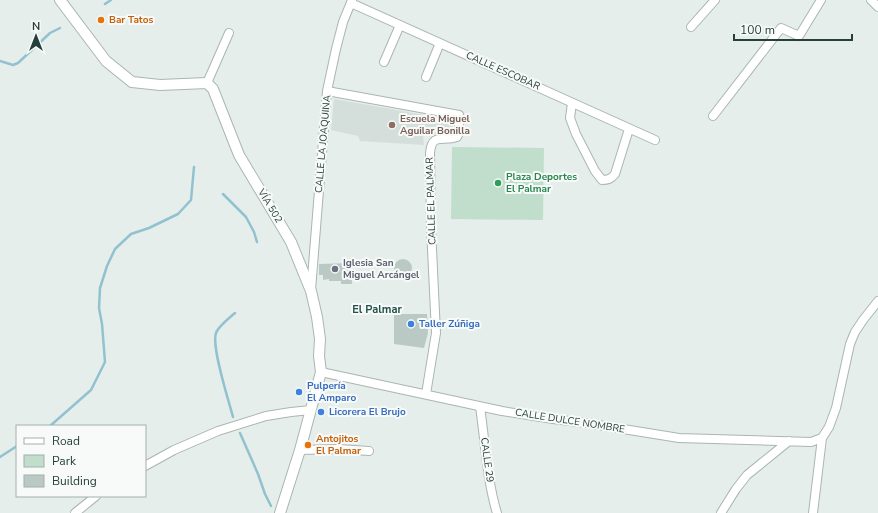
<svg xmlns="http://www.w3.org/2000/svg" width="878" height="513" font-family="'Nunito Sans',sans-serif">
<style>
.built{fill:#d4deda}
.green{fill:#c1ddcb}
.lines{fill:none;stroke-linecap:round;stroke-linejoin:round}
.stream{stroke:#92c1cf;stroke-width:2.5}
.building{fill:#bbc9c4}
.minor-casing{stroke:#a9b6b2;stroke-width:10}
.tertiary-casing{stroke:#a9b6b2;stroke-width:12}
.minor{stroke:#fff;stroke-width:8}
.tertiary{stroke:#fff;stroke-width:10}
.food-dot{fill:#e8710a;stroke:#f7faf9;stroke-width:1.5}
.education-dot{fill:#8d6e63;stroke:#f7faf9;stroke-width:1.5}
.leisure-dot{fill:#2e9e5b;stroke:#f7faf9;stroke-width:1.5}
.worship-dot{fill:#6b7280;stroke:#f7faf9;stroke-width:1.5}
.shop-dot{fill:#3f7fe0;stroke:#f7faf9;stroke-width:1.5}
.labels{text-anchor:middle;dominant-baseline:central;stroke-width:4;stroke-linejoin:round;paint-order:stroke}
.food-label{font-size:10px;font-weight:bold;fill:#c56008;stroke:#f7faf9;text-anchor:start}
.street-label{font-size:10px;fill:#263f3a;stroke:#f7faf9}
.education-label{font-size:10px;font-weight:bold;fill:#785e54;stroke:#f7faf9;text-anchor:start}
.leisure-label{font-size:10px;font-weight:bold;fill:#27864d;stroke:#f7faf9;text-anchor:start}
.worship-label{font-size:10px;font-weight:bold;fill:#5b616d;stroke:#f7faf9;text-anchor:start}
.shop-label{font-size:10px;font-weight:bold;fill:#366cbe;stroke:#f7faf9;text-anchor:start}
.neighbourhood-label{font-size:11px;font-weight:bold;fill:#225049;stroke:#f7faf9}
</style>
<rect width="100%" height="100%" fill="#e6eeeb"/>
<!-- built -->
<path class="built" d="M334,99L453,120V133L423,136L424,145L360,141L358,136L331,130Z"/>
<!-- green -->
<path class="green" d="M452,147L544,148L543,220L451,219Z"/>
<g class="lines">
<!-- stream -->
<path class="stream" d="M105,4L111,0
M0,61L13,65L18,63L50,33L60,28
M223,194L246,217L254,232L257,242
M233,417C229,402 211,346 216,333C218,327 229,318 235,313
M50,426L91,390L105,362L102,324L99,308L100,288L107,266L115,249L131,234L149,228L178,214L191,200L194,167
M240,433L258,474L265,494L271,506
M0,457L17,446"/>
</g>
<!-- building -->
<path class="building" d="M394 268a9 9 0 1 1 18 0a9 9 0 1 1-18 0Z
M351,263L352,284H341V281H329V279L323,280V275H319V264Z
M394,314H427L428,333L424,348L394,344Z"/>
<g class="lines">
<defs>
<path id="minor" d="M871,0L878,7
M351,3L655,140
M691,27L715,0
M384,62L400,25
M426,77L440,43
M207,83L229,33
M327,91L459,115V133L457,137C443,142 432,132 430,153L431,228L436,333L426,394
M572,103L570,118L576,134L595,171L602,180C608,180 611,179 615,174L629,129
M713,116L781,28L799,36L821,0
M311,290L327,91L336,49L343,22L352,0
M321,372L502,411L553,419L586,423L679,438L811,442L822,438
M480,407C485,440 487,481 497,513
M300,450L338,449L369,451
M145,466L174,450L218,431L266,416L291,412L311,410
M75,513L96,496
M721,513L736,489L747,475L789,441
M813,513L822,438L829,427L836,408L850,344L855,332L863,320L878,301"/>
<path id="tertiary" d="M60,0L106,61L132,82L160,85L207,83L213,89L239,155L291,242L311,291L317,317L320,339L319,356L321,372L300,450L280,513"/>
</defs>
<!-- minor casing -->
<use href="#minor" class="minor-casing"/>
<!-- tertiary casing -->
<use href="#tertiary" class="tertiary-casing"/>
<!-- minor -->
<use href="#minor" class="minor"/>
<!-- tertiary -->
<use href="#tertiary" class="tertiary"/>
</g>
<!-- markers -->
<g class="food-dot">
<circle cx="101" cy="20" r="4"/>
<circle cx="308" cy="445" r="4"/>
</g>
<circle class="education-dot" cx="392" cy="125" r="4"/>
<circle class="leisure-dot" cx="498" cy="183" r="4"/>
<circle class="worship-dot" cx="335" cy="269" r="4"/>
<g class="shop-dot">
<circle cx="411" cy="324" r="4"/>
<circle cx="299" cy="392" r="4"/>
<circle cx="321" cy="412" r="4"/>
</g>
<g class="labels">
<!-- food labels -->
<g class="food-label">
<text x="109" y="20">Bar Tatos</text>
<text x="316" y="439">Antojitos<tspan x="316" dy="12">El Palmar</tspan></text>
</g>
<!-- street labels -->
<g class="street-label">
<text transform="translate(503 71) rotate(24)">CALLE ESCOBAR</text>
<text transform="translate(323 144) rotate(-85)">CALLE LA JOAQUINA</text>
<text transform="translate(431 201) rotate(-92)">CALLE EL PALMAR</text>
<text transform="translate(270 206) rotate(59)">VÍA 502</text>
<text transform="translate(570 421) rotate(9)">CALLE DULCE NOMBRE</text>
<text transform="translate(487 460) rotate(82)">CALLE 29</text>
</g>
<!-- education labels -->
<g class="education-label">
<text x="400" y="119">Escuela Miguel<tspan x="400" dy="12">Aguilar Bonilla</tspan></text>
</g>
<!-- leisure labels -->
<g class="leisure-label">
<text x="506" y="177">Plaza Deportes<tspan x="506" dy="12">El Palmar</tspan></text>
</g>
<!-- worship labels -->
<g class="worship-label">
<text x="343" y="263">Iglesia San<tspan x="343" dy="12">Miguel Arcángel</tspan></text>
</g>
<!-- shop labels -->
<g class="shop-label">
<text x="419" y="324">Taller Zúñiga</text>
<text x="307" y="386">Pulpería<tspan x="307" dy="12">El Amparo</tspan></text>
<text x="329" y="412">Licorera El Brujo</text>
</g>
<!-- neighbourhood labels -->
<g class="neighbourhood-label">
<text x="377" y="309">El Palmar</text>
</g>
</g>
<!-- legend -->
<rect x="16" y="425" width="130" height="72" fill="#f7faf9" stroke="#a3afad"/>
<rect x="24" y="438" width="20" height="6" fill="#ffffff" stroke="#a3afad"/>
<text x="52" y="445" font-size="12" fill="#263f3a">Road</text>
<rect x="24" y="455" width="20" height="12" fill="#c1ddcb" stroke="#a3afad"/>
<text x="52" y="465" font-size="12" fill="#263f3a">Park</text>
<rect x="24" y="475" width="20" height="12" fill="#bbc9c4" stroke="#a3afad"/>
<text x="52" y="485" font-size="12" fill="#263f3a">Building</text>
<!-- north arrow -->
<g transform="translate(36 36)" stroke="#f7faf9" stroke-width="3" paint-order="stroke">
<path d="M0-3L7 15L0 10L-7 15Z" fill="#263f3a"/>
<text y="-6" font-size="11" font-weight="bold" text-anchor="middle" fill="#263f3a">N</text>
</g>
<!-- scale -->
<path d="M734 34v6h118v-6" fill="none" stroke="#263f3a" stroke-width="2"/>
<text x="740" y="34" font-size="12" fill="#263f3a" stroke="#f7faf9" stroke-width="3" paint-order="stroke">100 m</text>
</svg>
